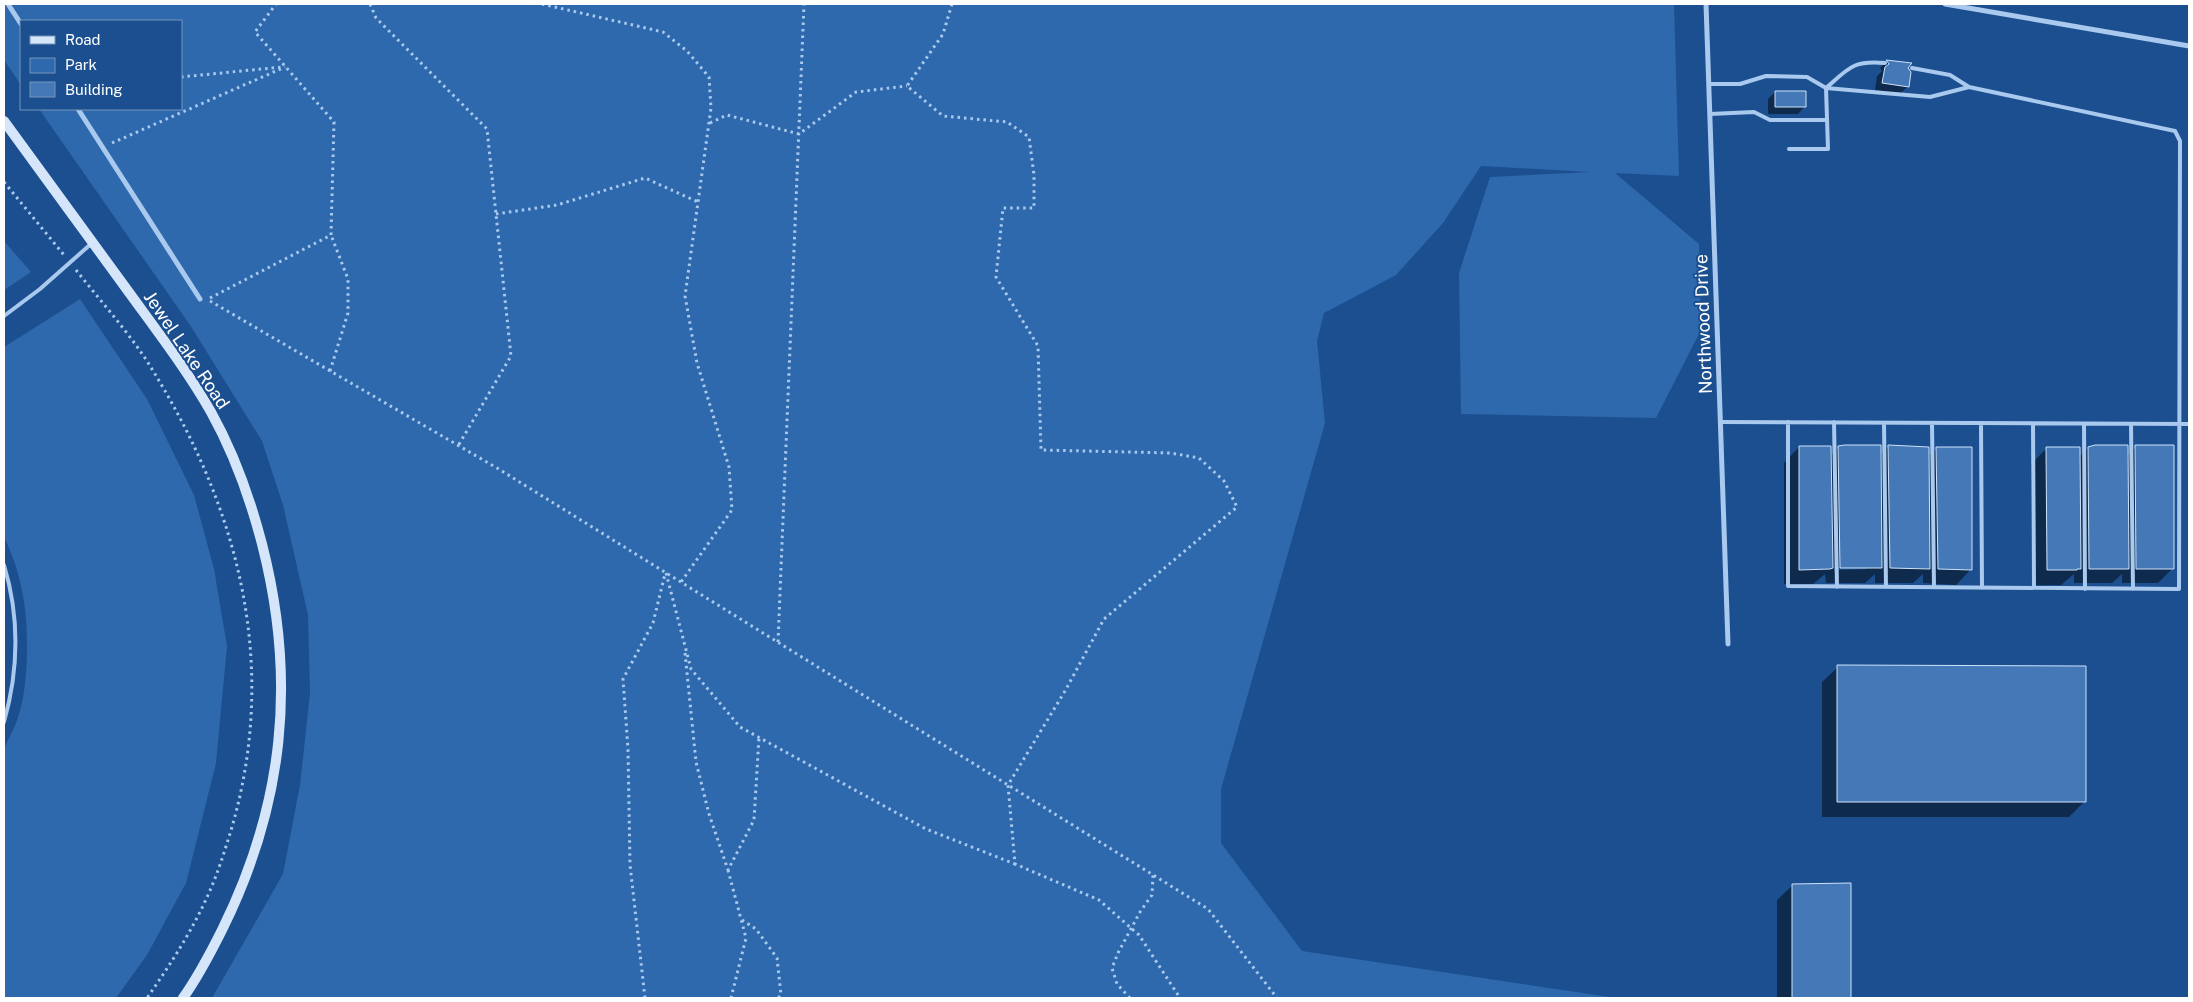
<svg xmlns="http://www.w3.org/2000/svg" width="2193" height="1002" font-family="'Public Sans',sans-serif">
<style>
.green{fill:#2e69ad}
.shadow{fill:#0007;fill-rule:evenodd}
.building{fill:#4478b7;stroke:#cfe3fa}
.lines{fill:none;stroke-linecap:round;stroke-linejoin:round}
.path{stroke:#a9c9ee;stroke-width:3;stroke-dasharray:2.5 4;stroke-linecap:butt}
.lane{stroke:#a9c9ee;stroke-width:4}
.street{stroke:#a9c9ee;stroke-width:5}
.secondary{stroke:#d6e6fa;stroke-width:10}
.labels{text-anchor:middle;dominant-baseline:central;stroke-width:4;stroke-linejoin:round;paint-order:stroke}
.street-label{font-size:18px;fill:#fff;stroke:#1b4f8f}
</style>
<rect width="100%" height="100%" fill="#1b4f8f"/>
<!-- green -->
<path class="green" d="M4,4H1674L1679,176L1615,173L1699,244L1701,330L1656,418L1461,414L1459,273L1490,177L1590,172L1481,166L1443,223L1396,275L1324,313L1317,341L1325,423L1221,789V843L1302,951L1616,998H212L283,874L300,785L310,693L308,615L283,505L262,441L190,325L39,109H181V21H21V85L4,60Z
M4,241L31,272L4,290Z
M80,299L147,399L194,495L214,569L227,646L216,763L186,883L147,955L116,998H4V749C9,737 16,726 19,714C25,695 26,675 27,656C28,614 23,576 4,537V347Z"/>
<!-- shadow -->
<path class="shadow" d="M1887,61L1907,68L1908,86L1900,94L1875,90L1877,76L1882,71L1880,68Z
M1775,92L1805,106L1798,114H1768V99Z
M1889,446H1924L1927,447V457L1937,448L1971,569L1956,585L1923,583V574L1913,583H1875V574L1865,583H1826L1825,574L1813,584H1784V463L1799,447L1830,456L1839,447L1879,456ZM1834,567H1867V569L1834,570Z
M2136,447L2173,568L2158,583H2122V574L2112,583H2074V574L2061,585H2032L2031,464L2047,448L2079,457L2088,448L2126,456Z
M1838,667L2085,801L2069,817H1822V682Z
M1793,885H1850V998H1777V900Z"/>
<!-- building -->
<path class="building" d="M1886,60L1912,63L1908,68L1911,72L1909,87L1882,83L1885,67L1889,64Z
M1775,91H1806V107H1775Z
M1845,445H1881L1882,568H1840L1838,446Z
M1888,445L1929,447L1930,569L1890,568Z
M2095,445H2128L2129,569H2089L2088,447Z
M2135,445H2174V569H2136Z
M1799,446H1831L1833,568L1830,569L1799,570Z
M1936,447H1972V570L1938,569Z
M2046,447H2080L2081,569H2077V570H2047Z
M1837,665L2086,666V802H1837Z
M1851,883V998H1792V884Z"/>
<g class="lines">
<!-- path -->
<path class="path" d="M370,4L376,18L487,129L511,356L458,446
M542,4L663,32L687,51L709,77L711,108L685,296L697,363L729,467L732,510L681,582
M952,4L943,34L907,86L943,116L1007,122L1029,137L1034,175V208H1003L996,277L1038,346L1041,450L1171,453L1199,458L1224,481L1237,507L1104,619L1065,691L1008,785L1015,864L1099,900L1139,935L1180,998
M181,77L282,67
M710,123L727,115L799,134L856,92L907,86
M112,143L285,67
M4,182L64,255
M496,214L557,205L645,178L698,202
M76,270C99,299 124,327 145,358C237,502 280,660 232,827C225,850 218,873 208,895C192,931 170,965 147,998
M210,298L331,235L334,122L255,32L276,4
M210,301L497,468L1208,909L1277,998
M330,371L348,313V279L331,235
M666,573L691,669L740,727L926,829L1015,864
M778,642L804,4
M685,653L696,762L709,814L728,870L754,820L759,737
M728,870L746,938L731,998
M742,920L756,929L777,958L781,995L778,998
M645,998L630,865L628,749L623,679L653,623L665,574
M1130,998L1117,984L1112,968L1118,953L1140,912L1152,895L1153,875"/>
<!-- lane -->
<path class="lane" d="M1912,68L1950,75L1969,87
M1709,84H1740L1766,76L1807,77L1826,88L1930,97L1969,87L2175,131L2180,141L2179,589L1788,586V422
M1826,88C1849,68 1853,60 1885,63
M1710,114L1754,112L1770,120H1827
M1789,149H1828L1826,88
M4,316L40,289L92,243
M1720,422L2189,424
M1834,422L1837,587
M1884,423L1886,587
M1932,423L1934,587
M1981,423L1982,588
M2033,424L2034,588
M2084,424L2085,589
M2131,424L2133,589
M4,565C20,618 19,669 4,722"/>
<!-- street -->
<path class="street" d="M8,4L21,24
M1706,4L1728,644
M1945,4L2189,46
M78,109L200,299"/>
<!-- secondary -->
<path class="secondary" d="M4,121C45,178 87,234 128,291C157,331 187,370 211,412C235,455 250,498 262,544C297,680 284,805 222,930C210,954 198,977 183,998"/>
</g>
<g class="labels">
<!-- street labels -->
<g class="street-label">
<text transform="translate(1703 324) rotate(-92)">Northwood Drive</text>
<text transform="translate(187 350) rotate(56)">Jewel Lake Road</text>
</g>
</g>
<!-- border -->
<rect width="2193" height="1002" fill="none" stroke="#ffffff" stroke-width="10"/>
<!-- legend -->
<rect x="20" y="20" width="162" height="90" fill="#1b4f8f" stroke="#7695bc"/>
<rect x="30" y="36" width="25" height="8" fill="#d6e6fa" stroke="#7695bc"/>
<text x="65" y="45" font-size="15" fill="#ffffff">Road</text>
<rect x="30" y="58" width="25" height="15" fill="#2e69ad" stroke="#7695bc"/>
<text x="65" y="70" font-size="15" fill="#ffffff">Park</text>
<rect x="30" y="82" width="25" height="15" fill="#4478b7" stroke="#7695bc"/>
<text x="65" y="95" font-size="15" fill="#ffffff">Building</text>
</svg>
